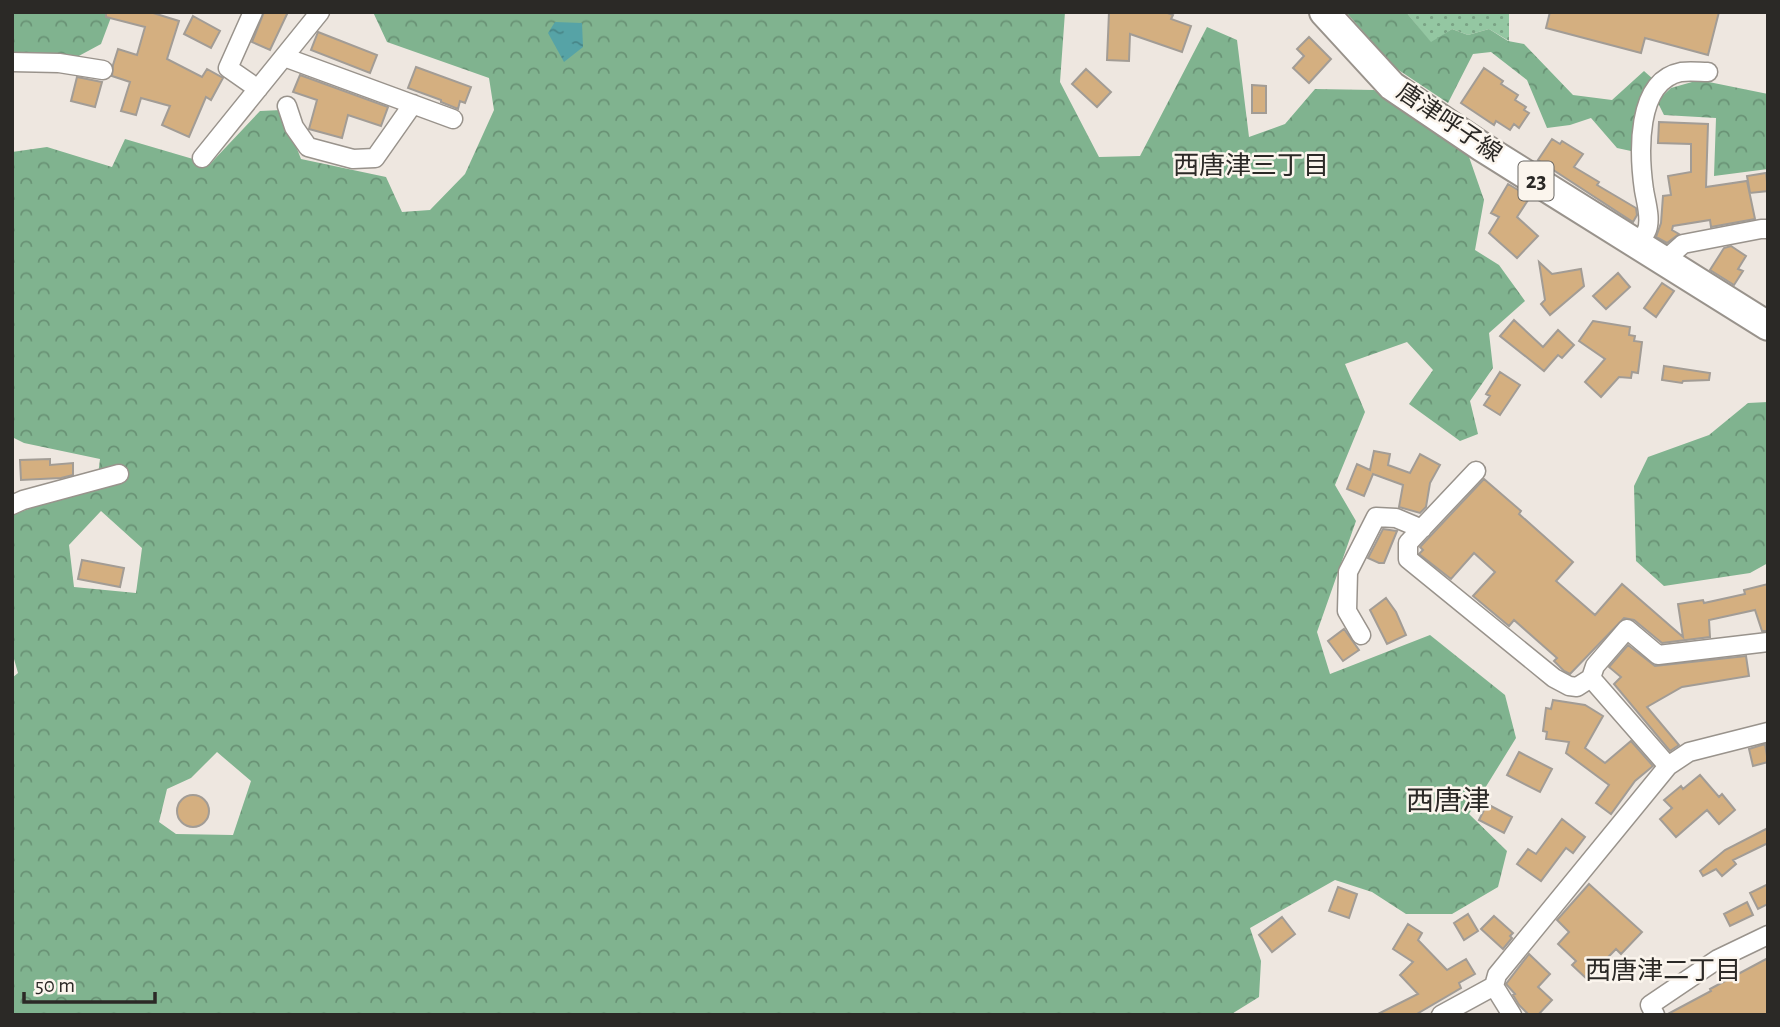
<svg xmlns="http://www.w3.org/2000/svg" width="1780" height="1027" font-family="'Alegreya Sans','Noto Sans JP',sans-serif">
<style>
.grass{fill:url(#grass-dots)}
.forest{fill:url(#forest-crowns);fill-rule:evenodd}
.water{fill:url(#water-ripples)}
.building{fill:#d4af80;stroke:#a29c95;stroke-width:2}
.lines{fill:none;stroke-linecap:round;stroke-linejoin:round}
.minor-casing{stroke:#99938c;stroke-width:21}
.primary-casing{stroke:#99938c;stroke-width:32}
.minor{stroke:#fff;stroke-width:18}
.primary{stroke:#fff;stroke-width:28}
.labels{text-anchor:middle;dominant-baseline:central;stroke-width:5;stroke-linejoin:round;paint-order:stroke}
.shield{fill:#fbf5ed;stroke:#696662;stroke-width:2}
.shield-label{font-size:23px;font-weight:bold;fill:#2b2926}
.street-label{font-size:24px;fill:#2b2926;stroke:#fbf5ed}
.neighbourhood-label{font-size:26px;fill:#2b2926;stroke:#fbf5ed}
.quarter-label{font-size:28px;fill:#2b2926;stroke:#fbf5ed}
</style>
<defs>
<pattern id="grass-dots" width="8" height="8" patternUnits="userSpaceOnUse" patternTransform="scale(1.75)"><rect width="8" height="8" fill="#94c7a2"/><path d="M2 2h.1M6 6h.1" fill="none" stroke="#79a284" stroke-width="1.8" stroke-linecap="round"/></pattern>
<pattern id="forest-crowns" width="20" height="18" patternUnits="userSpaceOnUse" patternTransform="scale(1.75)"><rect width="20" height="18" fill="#80b38f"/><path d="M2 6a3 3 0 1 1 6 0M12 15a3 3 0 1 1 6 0" fill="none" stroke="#699275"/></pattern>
<pattern id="water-ripples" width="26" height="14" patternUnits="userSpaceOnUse" patternTransform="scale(1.75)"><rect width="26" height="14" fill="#56a3a6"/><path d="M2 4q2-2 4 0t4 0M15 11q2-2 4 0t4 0" fill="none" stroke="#478587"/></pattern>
</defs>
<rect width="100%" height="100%" fill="#eee7e0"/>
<!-- grass -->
<path class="grass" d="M1406,12H1509V41L1489,29L1468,35L1452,29L1431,43Z"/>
<!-- forest -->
<path class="forest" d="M12,12H113L101,44L75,58L12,55Z
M373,12H1065L1060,82L1099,157L1140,156L1207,27L1237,40L1249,137L1285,124L1315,89L1374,90L1468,154L1484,200L1475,250L1499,265L1525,301L1489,333L1493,368L1470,401L1478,434L1460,441L1409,404L1433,370L1407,342L1345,364L1365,412L1335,485L1356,521L1317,632L1330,674L1430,635L1505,695L1516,738L1469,814L1507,851L1498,887L1452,914H1406L1372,892L1335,880L1250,928L1261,961L1259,997L1230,1015H12V678L18,673L12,652V515L97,484L100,459L24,443L12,437V152L47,147L112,167L125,139L210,164L260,111L282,110L301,159L386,177L402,212L430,210L465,174L494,110L489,78L387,42ZM101,511L142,548L136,593L74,587L69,545ZM217,752L251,781L233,835L176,834L159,822L167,789L191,778Z
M1346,12H1406L1431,42L1452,29L1468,35L1489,29L1508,41L1524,44L1573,95L1612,100L1644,71L1653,79L1636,113L1631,151L1617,148L1591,118L1570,125L1547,128L1527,80L1491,52L1473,54L1448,103L1394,67Z
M1699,80L1768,94V169L1714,176L1716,118L1664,115L1657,101L1671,88Z
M1768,402V563L1750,573L1664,586L1636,561L1634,486L1648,457L1709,435L1748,403Z"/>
<!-- water -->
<path class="water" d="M555,22L582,23L583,47L564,62L548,33Z"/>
<!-- building -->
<path class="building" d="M106,12H150L179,21L167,59L202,77L207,69L223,78L211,100L206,97L189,137L162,125L170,106L141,98L136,115L121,111L130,82L112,76L113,65L118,49L137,55L145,27L106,17Z
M264,12H288L270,50L252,42Z
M1109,12H1165L1173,15L1171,19L1191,26L1182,52L1130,34L1129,61L1107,60Z
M1550,12H1719L1708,55L1645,38L1641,53L1546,28Z
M193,16L220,31L211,48L184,34Z
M318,32L377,55L370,73L311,50Z
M1309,37L1331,59L1309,83L1293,68L1304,56L1297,49Z
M416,67L471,87L465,103L460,101L458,109L441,102V100L408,88Z
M1484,68L1503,81L1501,84L1518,95L1515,100L1526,107L1524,110L1529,113L1519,128L1514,124L1510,130L1496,121L1494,125L1461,103Z
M1086,69L1111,92L1097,107L1072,84Z
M300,75L388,107L381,126L348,115L342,138L309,129L317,100L293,92Z
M77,77L102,82L95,107L71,101Z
M1252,85L1266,86V113H1252Z
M1659,122L1708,124L1706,187L1747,181L1755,219L1711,227L1710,220L1673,226L1672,230L1679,234L1667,243L1656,237L1661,223L1663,196L1671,195L1668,176L1691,172V144L1658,143Z
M1552,139L1560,144L1562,141L1583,154L1574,167L1599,182L1597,185L1636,208L1637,215L1633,222L1538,160Z
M1766,173L1768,191L1750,193L1747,176Z
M1508,184L1530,197L1517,217L1538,236L1517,258L1489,233L1499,217L1491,213Z
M1731,246L1746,256L1738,269L1743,271L1734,285L1710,270L1724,248Z
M1539,262L1552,274L1581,269L1584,286L1550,315L1541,304L1545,300Z
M1618,273L1630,287L1606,309L1593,296Z
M1662,283L1674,291L1656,317L1644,308Z
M1514,320L1543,347L1558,330L1574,345L1562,358L1558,355L1544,371L1500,336Z
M1593,321L1630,327L1629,335L1635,336L1634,341L1642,342L1638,373L1632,372L1631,378L1619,377L1601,397L1585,382L1605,359L1579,341Z
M1664,366L1710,373L1709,380L1683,381L1682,383L1662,380Z
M1500,372L1520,385L1500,415L1484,405L1490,396L1486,394Z
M1374,451L1390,454L1388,465L1410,473L1420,454L1440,465L1430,483L1426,507L1420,513L1399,507L1403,485L1373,474L1364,496L1347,489L1357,464L1370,470Z
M50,459V465L73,463V475L61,478L21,480L20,460Z
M1484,479L1521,511L1519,514L1573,562L1556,581L1595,615L1622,584L1683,637L1678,604L1703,600L1704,603L1745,594L1744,590L1768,584V631H1762L1755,610L1709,620L1710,637L1662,643L1634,620L1624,618L1570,674L1564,671L1554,661L1557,658L1514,620L1509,626L1473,596L1495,572L1474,553L1451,579L1419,554L1423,550L1420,547Z
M1383,529L1397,531L1384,563H1379L1368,558Z
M82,560L124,568L120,587L78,579Z
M1386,598L1396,612L1406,635L1387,644L1370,610Z
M1344,629L1359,650L1343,661L1328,641Z
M1628,645L1655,666L1746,656L1749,676L1682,687L1647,707L1679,745L1670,751L1614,684L1621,677L1609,667Z
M1553,700L1585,705L1603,716L1585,748L1605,763L1631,741L1653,766L1635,781L1611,814L1596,803L1609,785L1566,753L1569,742L1546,739L1547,732L1543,731L1546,708L1551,709Z
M1765,744L1768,762L1753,766L1749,749Z
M1519,752L1552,769L1540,792L1507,775Z
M1700,775L1719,797L1722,794L1735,810L1719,824L1707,810L1676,837L1660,819L1672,808L1664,800L1681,786L1683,789Z
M177 811a16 16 0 1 1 32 0a16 16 0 1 1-32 0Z
M1487,804L1512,817L1504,833L1479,820Z
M1562,819L1585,837L1573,853L1566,848L1541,881L1517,864L1528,849L1536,854Z
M1768,828V843L1733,860L1736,864L1722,876L1716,869L1703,876L1700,871L1725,850Z
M1589,884L1642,932L1621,954L1616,949L1587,979L1572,965L1576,961L1558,944L1569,932L1557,920Z
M1768,884V904L1758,909L1750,893Z
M1338,887L1357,894L1349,918L1329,911Z
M1747,902L1753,915L1730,926L1724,914Z
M1468,914L1478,931L1464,940L1454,923Z
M1494,916L1513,933L1510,936L1512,938L1503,949L1481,929Z
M1282,917L1295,934L1272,952L1259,935Z
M1408,924L1422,933L1418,940L1447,970L1466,959L1475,974L1459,983L1461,988L1415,1015H1376L1418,994L1400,975L1413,962L1393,949Z
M1529,954L1550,974L1538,987L1552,1000L1538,1015H1529L1519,1005L1513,995L1515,994L1506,984Z
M1768,958V1015H1666L1711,991L1710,989Z"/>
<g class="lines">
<defs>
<path id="minor" d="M253,12L228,68L258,89
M284,57L453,119
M12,62L59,63L103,70
M287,106L294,127L308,147L353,159L375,158L413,104
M202,158L320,12
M1635,244C1638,241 1643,236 1646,232C1652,221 1646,202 1644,190C1639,155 1635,81 1681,72C1690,71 1700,72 1708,72
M1663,262L1683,244L1761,229H1768
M1476,471L1408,543V559L1554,678L1569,686L1577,687L1591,678L1668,766
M12,505L23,500L119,474
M1361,635L1347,611L1348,572L1376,517L1396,518L1422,529
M1591,678L1595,666L1627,629L1658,655L1768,642
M1494,986L1512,1015
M1441,1015L1494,986L1497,975L1668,766L1689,752L1768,732
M1655,1015L1650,1005L1718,959L1768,935"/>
<path id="primary" d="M1324,12L1392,86L1482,147L1768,326"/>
</defs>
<!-- minor casing -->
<use href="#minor" class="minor-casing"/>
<!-- primary casing -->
<use href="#primary" class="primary-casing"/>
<!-- minor -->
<use href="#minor" class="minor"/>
<!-- primary -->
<use href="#primary" class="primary"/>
</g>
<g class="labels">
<!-- shield labels -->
<rect class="shield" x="1518.5" y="161.5" width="35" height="39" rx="5"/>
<g class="shield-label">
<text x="1536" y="181">23</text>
</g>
<!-- street labels -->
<g class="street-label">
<text transform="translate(1449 123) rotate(34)">唐津呼子線</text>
</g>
<!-- neighbourhood labels -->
<g class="neighbourhood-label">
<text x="1251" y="166">西唐津三丁目</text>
<text x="1663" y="971">西唐津二丁目</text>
</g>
<!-- quarter labels -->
<g class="quarter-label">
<text x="1448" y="802">西唐津</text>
</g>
</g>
<!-- border -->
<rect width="1780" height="1027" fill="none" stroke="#2b2926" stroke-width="28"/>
<!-- scale -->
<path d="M24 992v10h131v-10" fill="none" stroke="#2b2926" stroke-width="3.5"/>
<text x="35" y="992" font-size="21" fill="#2b2926" stroke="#fbf5ed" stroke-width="5" paint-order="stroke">50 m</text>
</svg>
